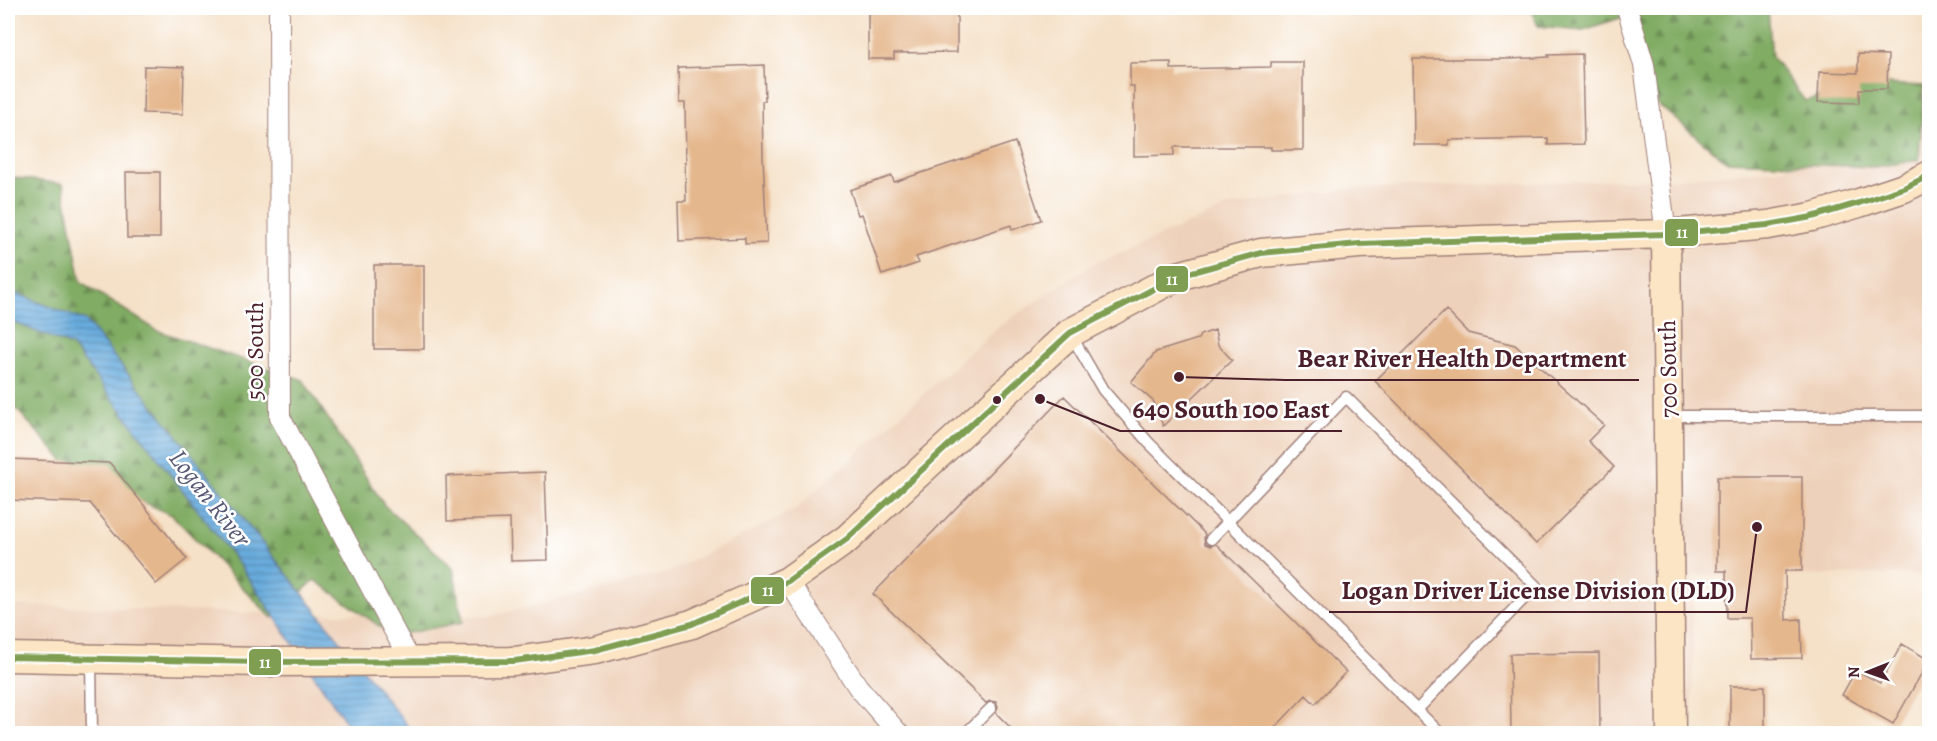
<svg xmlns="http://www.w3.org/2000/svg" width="1937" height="741" font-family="Alegreya,serif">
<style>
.built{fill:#eed1ba}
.forest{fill:url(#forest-firs);stroke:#656647;stroke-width:1.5}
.water{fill:url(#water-rules);stroke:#586584;stroke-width:1.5}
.building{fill:#e5b78d}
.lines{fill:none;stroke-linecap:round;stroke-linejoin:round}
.lane-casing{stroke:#a0807a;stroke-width:13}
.street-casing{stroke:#a0807a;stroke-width:22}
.secondary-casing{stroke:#a0807a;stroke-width:31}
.lane{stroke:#fff;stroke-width:10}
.street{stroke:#fff;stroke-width:20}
.secondary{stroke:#fce5c4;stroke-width:28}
.bus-1-casing{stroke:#fff;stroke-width:10}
.bus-1{stroke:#809e51;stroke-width:6}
.bus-dot{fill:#4a1f2b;stroke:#fff;stroke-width:2}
.labels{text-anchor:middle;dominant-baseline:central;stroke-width:5;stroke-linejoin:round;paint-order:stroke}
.street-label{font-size:24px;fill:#4a1f2b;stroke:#fff}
.water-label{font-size:26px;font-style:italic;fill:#565772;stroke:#fff}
.leader{fill:none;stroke:#4a1f2b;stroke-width:2}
.callout-dot{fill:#4a1f2b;stroke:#fff;stroke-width:2}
.callout-label{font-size:26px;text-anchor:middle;font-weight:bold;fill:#4a1f2b;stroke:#fff;stroke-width:5;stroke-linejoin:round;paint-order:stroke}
.line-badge{stroke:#fff;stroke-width:2}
.badge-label{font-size:16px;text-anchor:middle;font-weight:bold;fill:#fff}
</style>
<defs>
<pattern id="forest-firs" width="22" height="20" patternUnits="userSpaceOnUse" patternTransform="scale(1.5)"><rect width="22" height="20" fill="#80ac63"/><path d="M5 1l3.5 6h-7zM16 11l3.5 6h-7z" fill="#6b8b52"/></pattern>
<pattern id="water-rules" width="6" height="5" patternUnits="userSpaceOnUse" patternTransform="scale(1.5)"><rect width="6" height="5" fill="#67abdd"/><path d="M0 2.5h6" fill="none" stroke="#578bb3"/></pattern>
</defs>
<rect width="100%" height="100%" fill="#fff"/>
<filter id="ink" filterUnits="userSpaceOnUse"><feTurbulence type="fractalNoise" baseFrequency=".0167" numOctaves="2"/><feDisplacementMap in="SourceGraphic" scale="12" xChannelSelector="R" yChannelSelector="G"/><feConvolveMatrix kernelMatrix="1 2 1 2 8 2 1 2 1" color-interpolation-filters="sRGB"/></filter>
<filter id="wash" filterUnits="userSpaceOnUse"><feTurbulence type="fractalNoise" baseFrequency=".008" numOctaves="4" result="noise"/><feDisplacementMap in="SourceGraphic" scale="24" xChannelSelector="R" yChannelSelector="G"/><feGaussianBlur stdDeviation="1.35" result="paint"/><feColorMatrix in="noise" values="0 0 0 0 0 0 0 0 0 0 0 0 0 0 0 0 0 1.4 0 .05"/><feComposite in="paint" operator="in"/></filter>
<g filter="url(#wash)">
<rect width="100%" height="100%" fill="#f5e1c8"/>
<!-- built -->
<path class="built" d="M1929,98V574L1693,576V733L8,734V605L259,613L493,616L667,573L797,508L998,327L1091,265L1230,206L1351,189L1679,178L1782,169Z"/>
<!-- forest -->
<path class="forest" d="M1530,8H1768L1772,57L1805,101L1864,83L1924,86L1919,160L1875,167L1726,161L1656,103L1623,17L1583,30L1538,26Z
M8,177L63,184L81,282L156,330L303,380L384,505L453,568L463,622L393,636L315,580L272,618L172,515L71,469L8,400Z"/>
<!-- water -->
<path class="water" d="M8,290L86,321L407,725L410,733H351L341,715L239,564L72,346L8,320Z"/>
<g id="blocks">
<!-- building -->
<path class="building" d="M874,8H944V10H957V52L894,53V59H868V13H874Z
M1582,54L1584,144L1548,145V138L1449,140V145H1414L1413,59H1510L1549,57L1548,55Z
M1858,54L1888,55L1887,89H1859V103L1818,102L1819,72L1858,73Z
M1171,62V69L1271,67V62H1303V150H1271V147H1174V155L1134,156V86H1130V63Z
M764,65L765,101H762L763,157L767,243L745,244V238L679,241L678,201H686L685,163H686L685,103H679L678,68Z
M144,66L184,67L183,114L143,113Z
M1015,142L1041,220L1012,230L1011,225L916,257L919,263L882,275L862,214L858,215L850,190L892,176L894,182Z
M126,172H160V238H127Z
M374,265H424V349H374Z
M1446,310L1468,333L1515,345L1604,425L1588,441L1614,467L1536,544L1375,381Z
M1215,330L1218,345L1232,360L1163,426L1154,402L1131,382L1156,352L1198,339L1200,335Z
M1064,396L1205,534L1204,538L1205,544L1210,546L1216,544L1346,672L1315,704L1306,695L1269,734H1017L996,713L998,707L996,702L990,701L986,703L873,594Z
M10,459L110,463L187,559L156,584L90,503L8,500Z
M545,472L548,560L511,561L510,519L447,521L446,476Z
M1717,477H1802V571H1785L1786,620L1801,619L1802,658L1751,659L1750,618H1727L1726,571H1717Z
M1902,644L1929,660L1893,724L1842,695L1856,670L1880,683Z
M1599,653L1600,734H1511L1510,654Z
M1730,686H1765V732H1730Z"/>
</g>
</g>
<g filter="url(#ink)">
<use href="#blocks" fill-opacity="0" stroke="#a0807a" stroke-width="1.5"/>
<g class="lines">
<defs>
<path id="lane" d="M1071,335L1103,390L1148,442L1441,734
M1668,416H1930
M1211,539L1346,397L1536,586L1417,710
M91,659L92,734
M965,734L991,708"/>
<path id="street" d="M279,8L280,417L411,662
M1627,8L1644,65L1666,234
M788,581L858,687L899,734"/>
<path id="secondary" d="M1666,234L1671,734
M8,657L262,662L514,661L595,650L692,624L788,581L847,539L1070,333L1178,276L1261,253L1359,244L1666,234L1768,225L1812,217L1859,203L1904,188L1930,175"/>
</defs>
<!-- lane casing -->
<use href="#lane" class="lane-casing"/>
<!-- street casing -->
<use href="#street" class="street-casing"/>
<!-- secondary casing -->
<use href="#secondary" class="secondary-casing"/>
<!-- lane -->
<use href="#lane" class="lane"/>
<!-- street -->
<use href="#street" class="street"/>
<!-- secondary -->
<use href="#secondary" class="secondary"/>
<defs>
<path id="bus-1" d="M8,657L262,662L514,661L595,650L692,624L788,581L847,539L1070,333L1178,276L1261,253L1359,244L1666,234L1768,225L1812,217L1859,203L1904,188L1930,175"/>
</defs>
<!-- bus-1 casing -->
<use href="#bus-1" class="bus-1-casing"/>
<!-- bus-1 -->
<use href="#bus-1" class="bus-1"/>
</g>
</g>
<!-- markers -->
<circle class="bus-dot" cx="997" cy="400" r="5"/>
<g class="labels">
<!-- street labels -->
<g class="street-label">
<text transform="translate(255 351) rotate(-90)">500 South</text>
<text transform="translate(1668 369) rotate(-91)">700 South</text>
</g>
<!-- water labels -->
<g class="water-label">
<text transform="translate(210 498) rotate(52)">Logan River</text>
</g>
</g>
<!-- callouts -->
<path class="leader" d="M1179 377L1285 380H1639M1040 399L1120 431H1342M1757 527L1746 612H1329"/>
<g class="callout-dot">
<circle cx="1179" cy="377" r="6"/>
<circle cx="1040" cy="399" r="6"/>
<circle cx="1757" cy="527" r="6"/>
</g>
<g class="callout-label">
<text x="1462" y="367">Bear River Health Department</text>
<text x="1231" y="418">640 South 100 East</text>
<text x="1538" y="599">Logan Driver License Division (DLD)</text>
</g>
<g class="line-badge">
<rect x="1664" y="218" width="35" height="29" rx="6" fill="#809e51"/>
<rect x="1155" y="265" width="34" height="28" rx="6" fill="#809e51"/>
<rect x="750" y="576" width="35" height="29" rx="6" fill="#809e51"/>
<rect x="248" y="648" width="34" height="28" rx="6" fill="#809e51"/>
</g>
<g class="badge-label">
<text x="1682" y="238">11</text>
<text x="1172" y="285">11</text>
<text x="768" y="596">11</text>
<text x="265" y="668">11</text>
</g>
<!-- margin -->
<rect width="1937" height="741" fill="none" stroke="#fff" stroke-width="30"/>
<!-- north arrow -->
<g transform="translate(1868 672) rotate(269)" stroke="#ffffff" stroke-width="4.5" paint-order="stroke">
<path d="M0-4.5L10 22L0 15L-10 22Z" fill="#4a1f2b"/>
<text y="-9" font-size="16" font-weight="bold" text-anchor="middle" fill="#4a1f2b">N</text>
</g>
</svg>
